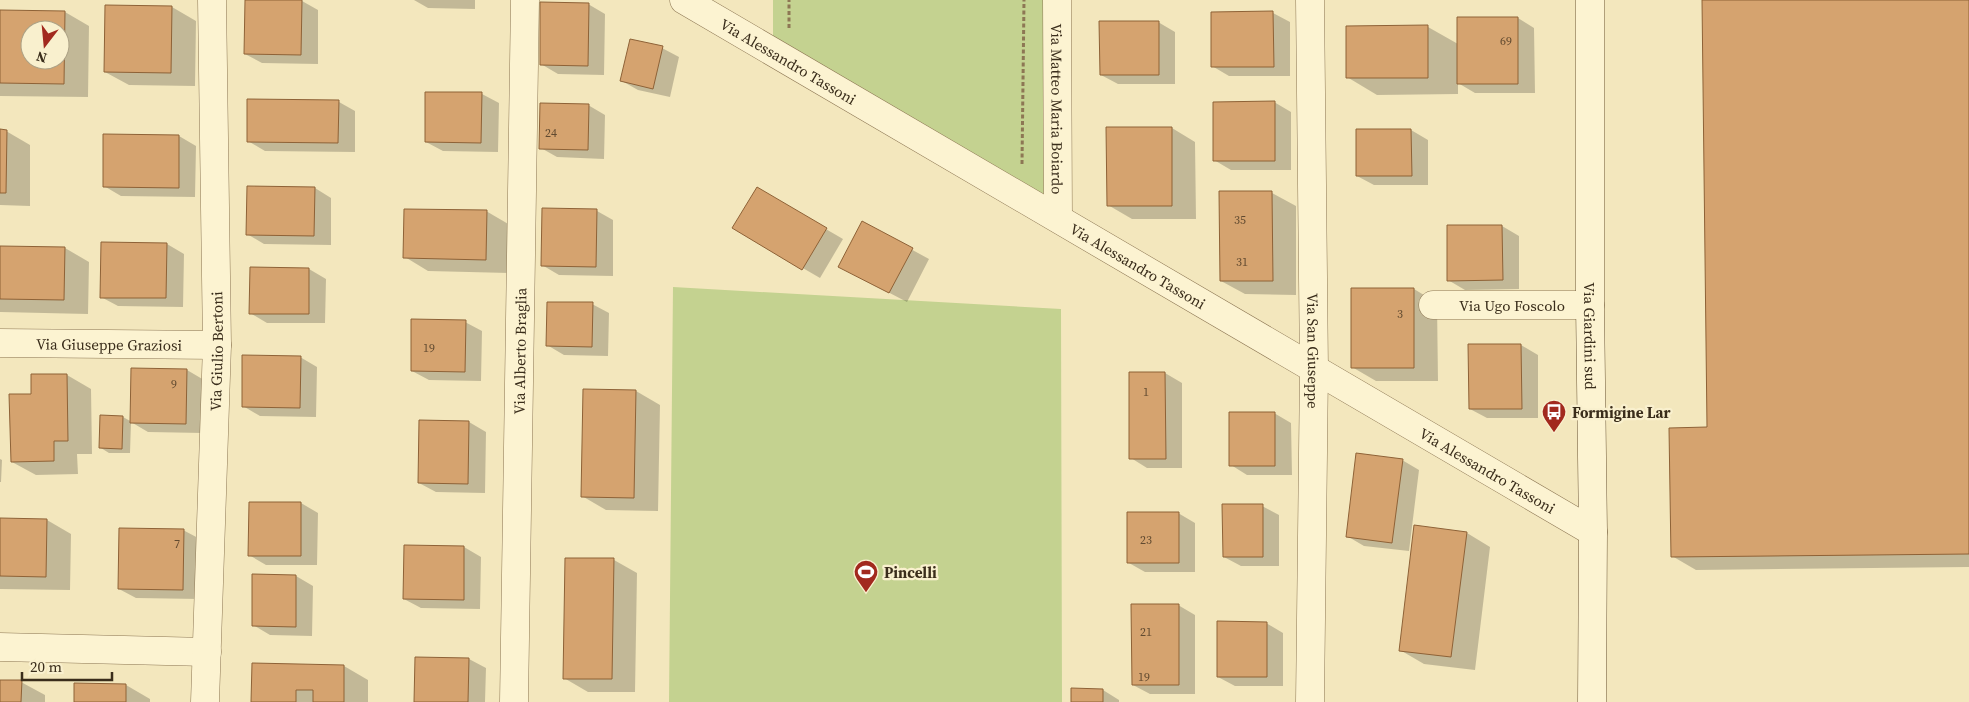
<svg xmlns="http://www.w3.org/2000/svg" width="1969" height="702" font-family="'Source Serif 4',serif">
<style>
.green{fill:#c4d290}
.shadow{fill:#0003;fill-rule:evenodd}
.building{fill:#d5a36f;stroke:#8e6237;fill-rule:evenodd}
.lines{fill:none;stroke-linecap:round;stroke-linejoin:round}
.street-casing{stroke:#8d7754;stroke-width:29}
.secondary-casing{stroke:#6e5838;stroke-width:29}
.path{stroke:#8d7754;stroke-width:3;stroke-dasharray:4 2.5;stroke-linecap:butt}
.street{stroke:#fcf3d1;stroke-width:28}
.secondary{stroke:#fcf3d1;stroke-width:28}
.labels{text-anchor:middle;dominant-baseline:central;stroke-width:4.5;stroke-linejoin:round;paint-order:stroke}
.number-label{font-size:12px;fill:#614a30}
.street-label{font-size:15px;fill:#3a2d1b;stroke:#f9f0ce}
.poi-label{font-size:15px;font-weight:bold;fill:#3a2d1b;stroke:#f9f0ce;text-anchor:start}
</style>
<rect width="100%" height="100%" fill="#f3e7bd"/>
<!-- green -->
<path class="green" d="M773,0H1044L1047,204L773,41Z
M673,287L1061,309L1062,702H669Z"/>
<!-- shadow -->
<path class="shadow" d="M246,0L302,1L318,10V64L262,63L245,54Z
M414,0H475V9L428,8Z
M1703,0H1969V567L1696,570L1672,556L1708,428Z
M588,4L605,14L604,75L558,74L541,64Z
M172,7L196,21L195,86L129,85L105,72Z
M0,11L65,12L89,26L88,97L0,96ZM30,30H60V60H30Z
M1212,13H1273L1290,22V76H1229L1212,66Z
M1518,18L1534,28L1535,93H1475L1458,83V94L1377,95L1347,77L1428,27L1458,44Z
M1158,22L1175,32V84H1118L1101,75Z
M662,48L679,57L670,97L638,90L622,81Z
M482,94L499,103L498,152L443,151L426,142Z
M339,102L355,111V152L265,151L248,141Z
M1274,102L1291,112V170H1231L1214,160Z
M588,105L605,115L604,159L557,157L541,148Z
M1172,128L1195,142L1196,219H1132L1108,205Z
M1411,130L1428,140V185H1374L1357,176Z
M0,131H6L30,145V206L0,205Z
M179,136L196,146L195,197L121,196L104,186Z
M315,188L331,198V245L264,244L247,234Z
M757,189L843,239L820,278L734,228Z
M1272,193L1296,206V295L1245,294L1221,281Z
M486,211L510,225L509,273L428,271L405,257Z
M597,211L613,220V276L559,275L542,265Z
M863,223L929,259L907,302L857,276Z
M1502,226L1519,236V289L1465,290L1448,280Z
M167,244L184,254L183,307L118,306L101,297Z
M0,247L65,248L89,262L88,314L0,312Z
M309,269L326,279L325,323H267L250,313Z
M1414,289L1437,303L1438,381H1376L1352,367Z
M592,304L609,313L608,356L564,355L547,345Z
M465,322L482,331L481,381L429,380L412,371Z
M1521,345L1538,355V418H1487L1470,409Z
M300,357L317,367L316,417L260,416L243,406Z
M187,370L204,380L203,433L148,432L131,422L130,453H109L101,448L123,417L132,422Z
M1165,373L1182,383V468H1147L1131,458Z
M67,375L91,389L92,454H77L78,474L36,475L12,462L33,395Z
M636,391L660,405L658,511L606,510L582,496Z
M1274,413L1291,423L1292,475H1247L1231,465Z
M469,422L486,432L485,493L436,492L419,483Z
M0,459L2,460L1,482H0Z
M1402,460L1419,470L1409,551L1364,546L1347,536Z
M301,503L318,513L317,565H266L249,555Z
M1262,506L1279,515V566H1241L1224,557Z
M1178,513L1195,523V572H1145L1129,563Z
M0,519L47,520L71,534L70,590L0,589Z
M183,530L200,539L199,599L136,598L119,589Z
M1467,533L1490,547L1475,670L1424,664L1400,650Z
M464,547L481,557L480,609L421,608L404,599Z
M614,560L637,573L635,692H588L564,678Z
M296,576L313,586L312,636L270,635L253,625Z
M1178,605L1195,615V694H1150L1133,685Z
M1266,623L1283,633V686H1235L1218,677Z
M469,659L486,668L485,702H415Z
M344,666L368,680V702H252Z
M0,681L21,682L45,695V702H0Z
M126,685L150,699V702H75Z
M1103,690L1119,700V702H1072Z"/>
<!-- building -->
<path class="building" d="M245,0H302L301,55L244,54Z
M1702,0H1969V554L1671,557L1669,428L1707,427Z
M540,2L589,3L588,66L540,65Z
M105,5L172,6L171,73L104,72Z
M0,10L65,11L64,84L0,83ZM30,30H60V60H30Z
M1273,11L1274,67H1211V12Z
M1457,17H1518V84H1457Z
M1099,21H1159V75H1100Z
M1428,25V78H1346V26Z
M630,39L663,46L653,89L620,81Z
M425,92H482L481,143L425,142Z
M247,99L339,100L338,143L247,142Z
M1275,101V161H1213V102Z
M540,103L589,104L588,150L539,149Z
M1106,127H1172V206H1107Z
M0,129L7,130L6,193H0Z
M1356,129H1411L1412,176H1356Z
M103,134L179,135V188L103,187Z
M247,186L315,187L314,236L246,235Z
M757,187L827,228L802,270L732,228Z
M1219,191H1272L1273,281H1220Z
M542,208L597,209L596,267L541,266Z
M404,209L487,210L486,260L403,258Z
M862,221L913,248L889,293L838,267Z
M1447,225H1502L1503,280L1447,281Z
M101,242L167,243L166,298H100Z
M0,246L65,247L64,300L0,299Z
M250,267L309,268V314H249Z
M1351,288H1414V368H1351Z
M547,302H593L592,347L546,346Z
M411,319L466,320L465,372L411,371Z
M1468,344H1521L1522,409H1469Z
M242,355L301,356L300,408L242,407Z
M131,368L187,369L186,424L130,423Z
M1129,372H1165L1166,459H1129Z
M31,374H67L68,441H54V461L11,462L9,394H31Z
M583,389L636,390L634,498L581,497Z
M1229,412H1275V466H1229Z
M100,415L123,416L122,449L99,448Z
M419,420L469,421L468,484L418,483Z
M1356,453L1403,459L1392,543L1346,537Z
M249,502H301V556H248Z
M1222,504H1263V557H1223Z
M1127,512H1179V563H1127Z
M0,518L47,519L46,577L0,576Z
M1414,525L1467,532L1451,657L1399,651Z
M119,528L184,529L183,590L118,589Z
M404,545L464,546V600L403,599Z
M565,558H614L612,679H563Z
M252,574L296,575V627L252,626Z
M1131,604H1179V685H1132Z
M1217,621L1267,622V677H1217Z
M415,657L469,658L468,702H414Z
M252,663L344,665V702H313V690H296V702H251Z
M0,680H22L21,702H0Z
M74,683L126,684V702H74Z
M1071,688L1103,689V702H1071Z"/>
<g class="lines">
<defs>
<g id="street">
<path id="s1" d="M684,0L1593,532"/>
<path id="s2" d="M1057,0L1058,218"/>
<path id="s3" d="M1310,0L1314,370L1310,702"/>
<path id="s4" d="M1433,305H1590"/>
<path id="s5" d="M0,343L217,345"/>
<path d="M0,647L207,652"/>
<path id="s6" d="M205,702L217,345L212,0"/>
<path id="s7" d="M514,702L525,0"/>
</g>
<g id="secondary">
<path id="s8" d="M1590,0V305L1593,532L1592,702"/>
</g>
</defs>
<!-- street casing -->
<use href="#street" class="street-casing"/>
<!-- secondary casing -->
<use href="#secondary" class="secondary-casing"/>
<!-- path -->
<path class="path" d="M789,28V0
M1022,164L1024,0"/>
<!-- street -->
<use href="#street" class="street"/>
<!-- secondary -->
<use href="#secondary" class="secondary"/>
</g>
<!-- icons -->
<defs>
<symbol id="bus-pin" viewBox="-11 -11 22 30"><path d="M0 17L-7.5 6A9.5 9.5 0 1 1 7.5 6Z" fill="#a2291e" stroke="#f9f0ce"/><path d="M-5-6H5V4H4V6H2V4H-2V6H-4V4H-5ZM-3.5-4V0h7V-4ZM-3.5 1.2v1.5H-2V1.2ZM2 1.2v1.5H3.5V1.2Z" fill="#fff"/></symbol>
<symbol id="stadium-pin" viewBox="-11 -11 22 30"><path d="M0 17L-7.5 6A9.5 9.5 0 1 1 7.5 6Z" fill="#a2291e" stroke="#f9f0ce"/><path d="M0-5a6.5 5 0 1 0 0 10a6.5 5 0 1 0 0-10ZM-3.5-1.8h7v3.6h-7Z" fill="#fff"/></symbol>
</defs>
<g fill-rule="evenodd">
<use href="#bus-pin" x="1540" y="398" width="28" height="38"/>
<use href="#stadium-pin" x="852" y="558" width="28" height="38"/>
</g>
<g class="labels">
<!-- number labels -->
<g class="number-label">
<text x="1506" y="41">69</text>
<text x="551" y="133">24</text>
<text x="1240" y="220">35</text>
<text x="1242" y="262">31</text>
<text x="1400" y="314">3</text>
<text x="429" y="348">19</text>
<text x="174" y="384">9</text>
<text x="1146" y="392">1</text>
<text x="1146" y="540">23</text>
<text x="177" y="544">7</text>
<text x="1146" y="632">21</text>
<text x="1144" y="677">19</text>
</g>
<!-- street labels -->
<g class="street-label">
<text stroke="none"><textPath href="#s1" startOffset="121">Via Alessandro Tassoni</textPath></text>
<text stroke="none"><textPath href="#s2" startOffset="109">Via Matteo Maria Boiardo</textPath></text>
<text stroke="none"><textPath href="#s1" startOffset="526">Via Alessandro Tassoni</textPath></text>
<text stroke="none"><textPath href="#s4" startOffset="79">Via Ugo Foscolo</textPath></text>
<text stroke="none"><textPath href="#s8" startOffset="336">Via Giardini sud</textPath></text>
<text stroke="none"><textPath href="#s5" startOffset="109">Via Giuseppe Graziosi</textPath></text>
<text stroke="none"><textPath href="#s6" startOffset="351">Via Giulio Bertoni</textPath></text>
<text stroke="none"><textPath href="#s7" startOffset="351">Via Alberto Braglia</textPath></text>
<text stroke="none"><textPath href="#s3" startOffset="351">Via San Giuseppe</textPath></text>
<text stroke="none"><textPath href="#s1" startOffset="931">Via Alessandro Tassoni</textPath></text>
</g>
<!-- poi labels -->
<g class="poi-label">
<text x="1572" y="412">Formigine Lar</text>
<text x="884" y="572">Pincelli</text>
</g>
</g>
<!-- north arrow -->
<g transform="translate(45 45) rotate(196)"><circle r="24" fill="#f9f0ce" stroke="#ada286"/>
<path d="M0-4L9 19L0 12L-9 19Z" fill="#a2291e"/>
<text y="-8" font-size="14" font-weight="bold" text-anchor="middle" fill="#3a2d1b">N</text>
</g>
<!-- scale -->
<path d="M22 672v8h90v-8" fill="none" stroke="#3a2d1b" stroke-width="2.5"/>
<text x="30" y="672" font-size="15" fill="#3a2d1b" stroke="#f9f0ce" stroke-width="4" paint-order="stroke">20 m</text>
</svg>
